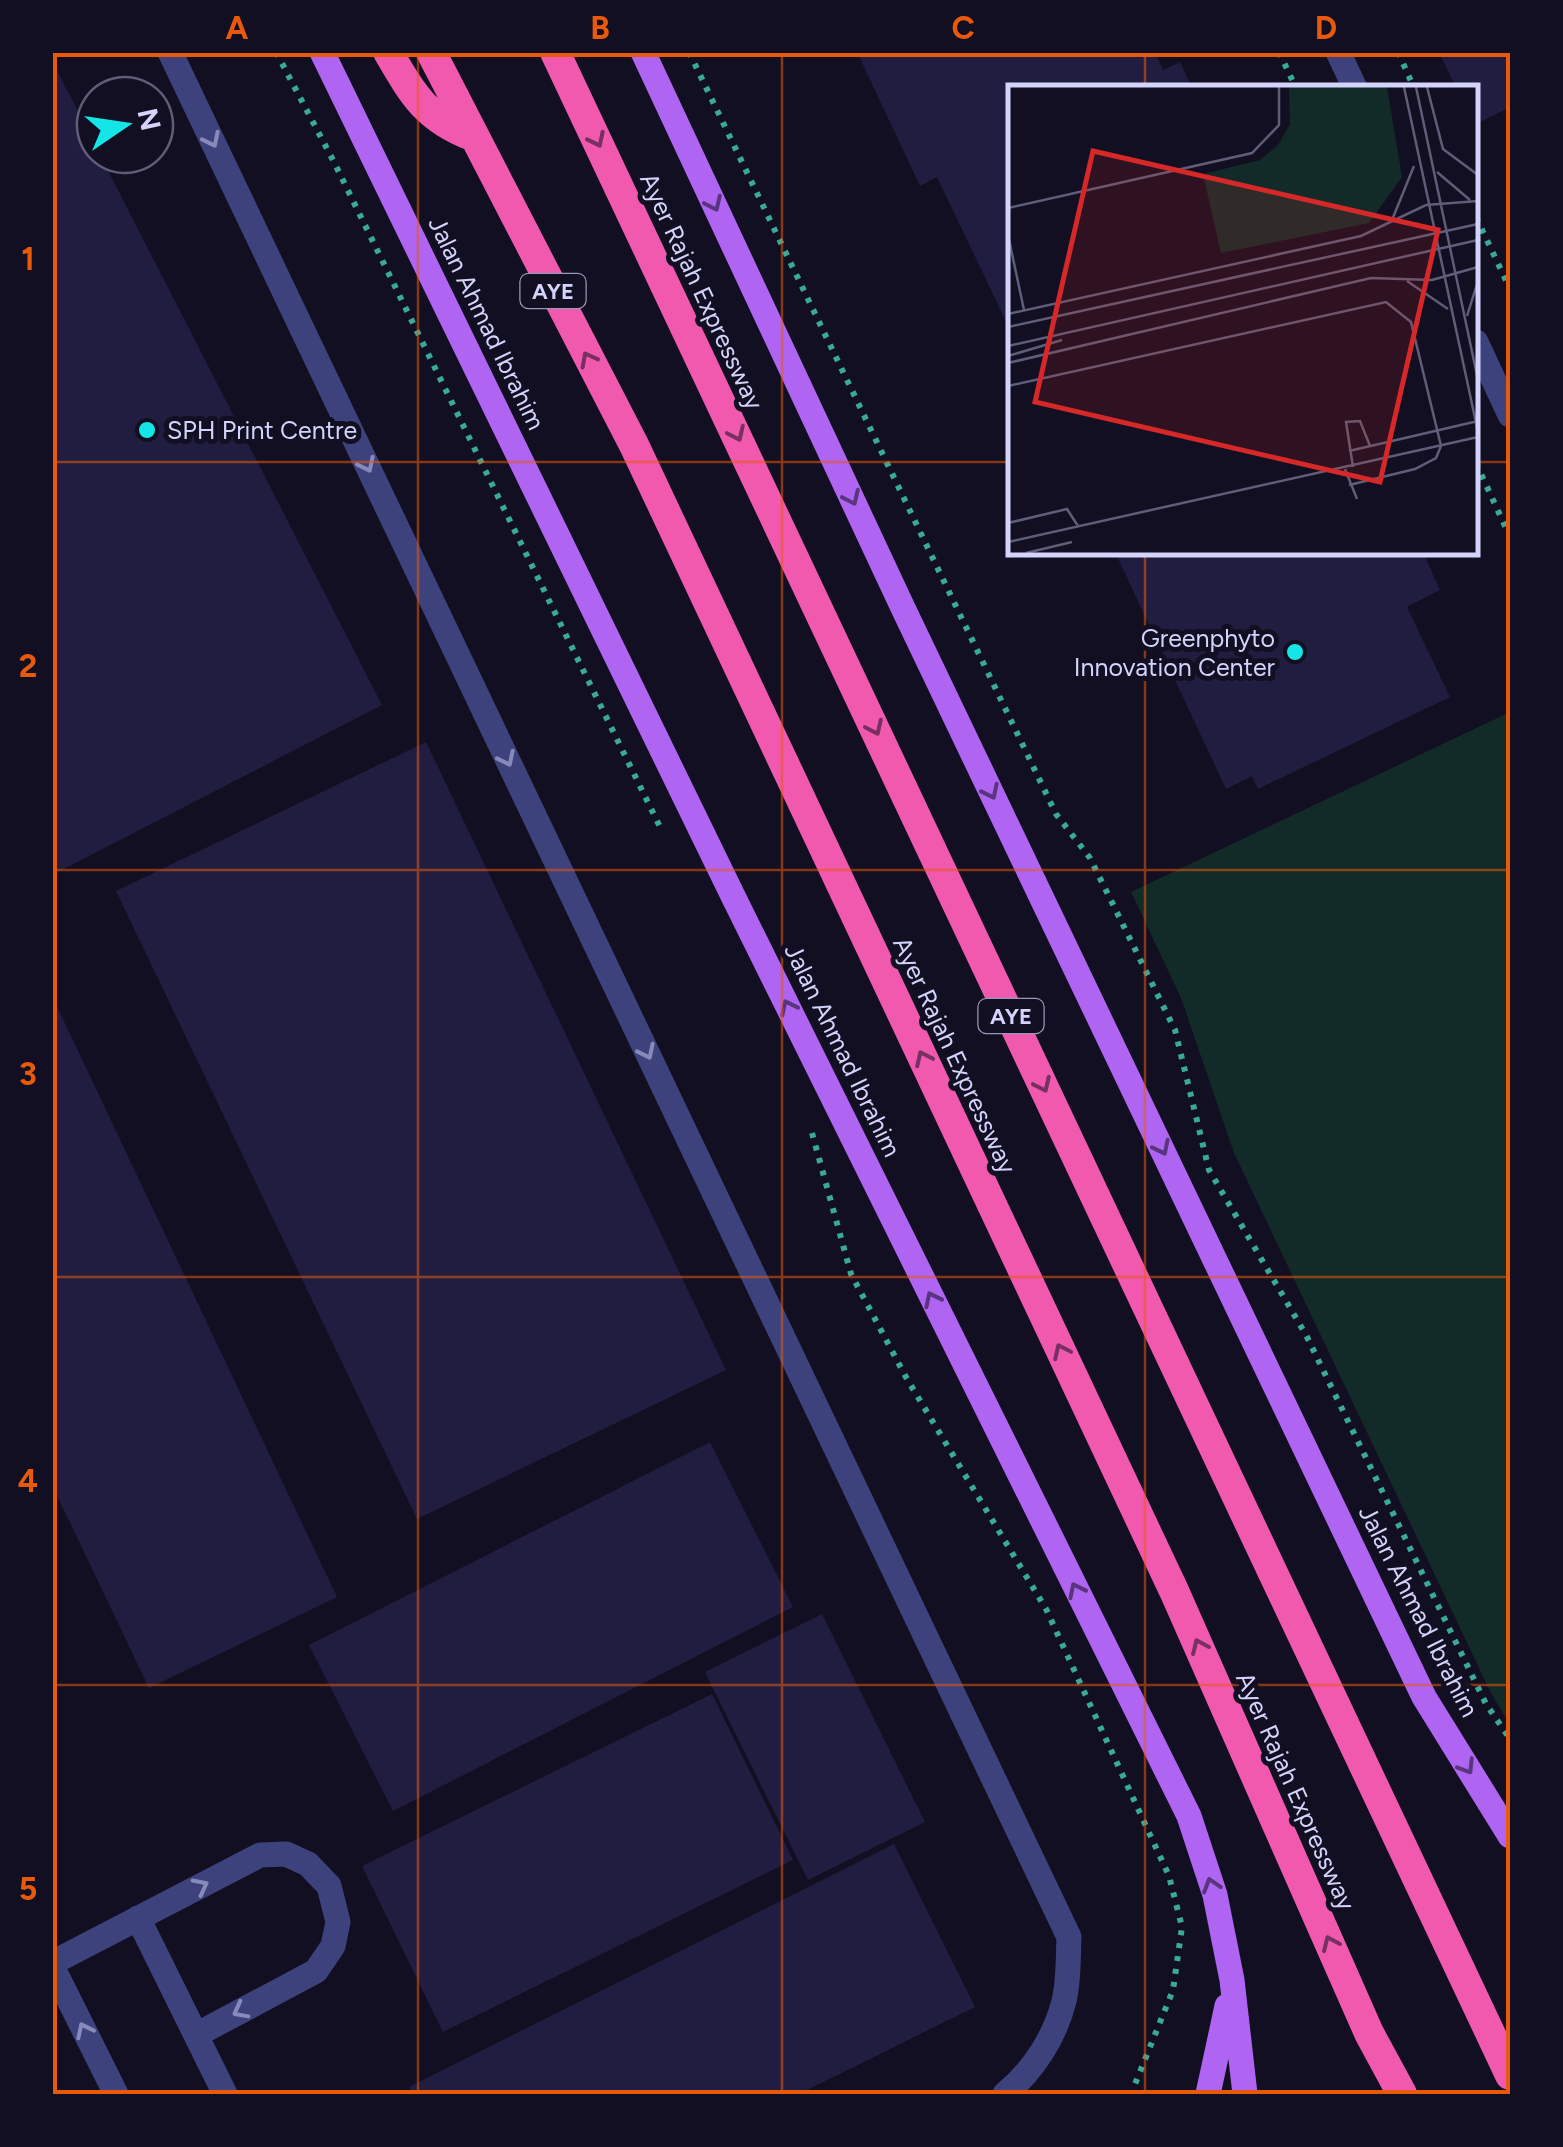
<svg xmlns="http://www.w3.org/2000/svg" width="1563" height="2147" font-family="Figtree,sans-serif">
<style>
.green{fill:#132b28}
.building{fill:#211d41}
.lines{fill:none;stroke-linecap:round;stroke-linejoin:round}
.path{stroke:#39aa99;stroke-width:6;stroke-dasharray:5 8;stroke-linecap:butt}
.minor{stroke:#3e427c;stroke-width:25}
.major{stroke:#b064f2;stroke-width:25}
.highway{stroke:#f159af;stroke-width:30}
.oneway{stroke:#898abc}
.oneway2{stroke:#763061}
.oneway3{stroke:#59357f}
.grid{fill:none;stroke:#e8590c;stroke-width:2.5;stroke-opacity:0.55}
.poi-dot{fill:#14e5e7;stroke:#110f21;stroke-width:4}
.labels{text-anchor:middle;dominant-baseline:central;stroke-width:10;stroke-linejoin:round;paint-order:stroke}
.shield{fill:#110f21;stroke:#9a98ba;stroke-width:2.5}
.shield-label{font-size:22px;font-weight:bold;fill:#d4d3fb}
.street-label{font-size:25px;fill:#d4d3fb;stroke:#110f21}
.poi-label{font-size:25px;fill:#d4d3fb;stroke:#110f21;text-anchor:start}
.inset-road{fill:none;stroke:#5f5d78;stroke-width:2.5}
.view{fill:#d62828;fill-opacity:0.15;stroke:#d62828;stroke-width:5}
.inset-edge{fill:none;stroke:#d4d3fb;stroke-width:5}
.neatline{fill:none;stroke:#e8590c;stroke-width:4}
.grid-label{font-size:32px;text-anchor:middle;font-weight:bold;fill:#e8590c}
</style>
<rect width="100%" height="100%" fill="#110f21"/>
<!-- green -->
<path class="green" d="M1510,712V1725L1491,1693L1234,1153L1181,998L1131,892Z"/>
<!-- building -->
<path class="building" d="M857,52H1155L1163,70L1180,62L1192,88H1011V332L937,177L920,186Z
M1439,52H1510V107L1476,124V88H1456Z
M52,61L95,144V155H100L382,705L52,875Z
M1115,552H1423L1440,590L1407,607L1450,697L1258,789L1252,776L1226,789Z
M426,742L726,1370L417,1519L116,891Z
M52,996L337,1597L149,1688L52,1485Z
M710,1442L793,1607L393,1811L309,1645Z
M822,1614L925,1822L808,1880L705,1672Z
M712,1694L793,1860L443,2032L362,1866Z
M894,1844L975,2007L799,2094H413L409,2087Z"/>
<g class="lines">
<!-- path -->
<path class="path" d="M276,52L334,162L662,831
M689,52L1056,814L1090,858L1175,1030L1209,1170L1306,1335L1486,1704L1510,1739
M1279,52L1296,88
M1398,52L1414,88
M1476,217L1510,289
M1476,463L1510,537
M812,1133L851,1274L907,1379L1046,1609L1169,1876L1182,1927L1173,1990L1131,2094"/>
<!-- minor -->
<path class="minor" d="M170,52L1069,1937C1068,1957 1069,1981 1064,2001C1055,2037 1033,2071 1005,2094
M1338,52L1355,88
M1476,342L1510,415
M138,1918L225,2094
M52,1963L260,1855L286,1854L308,1864L329,1886L338,1922L333,1946L316,1971L196,2035
M52,1966L116,2094"/>
<!-- major -->
<path class="major" d="M322,52L733,896L1189,1816L1215,1895L1232,1980L1245,2094
M643,52L903,608L1424,1697L1510,1836
M1208,2094L1227,2006"/>
<!-- highway -->
<path class="highway" d="M388,52C412,93 425,118 472,136
M431,52L634,445L1175,1593L1369,2033L1402,2094
M555,52L1510,2075"/>
</g>
<!-- one-way arrows -->
<defs><path id="oneway-chevron" d="M-2-3.5L2.5 0L-2 3.5" fill="none" stroke-width="1.6" stroke-linecap="round" stroke-linejoin="round" transform="scale(2.5)"/></defs>
<g class="oneway">
<use href="#oneway-chevron" transform="translate(212 140) rotate(64)"/>
<use href="#oneway-chevron" transform="translate(367 465) rotate(64)"/>
<use href="#oneway-chevron" transform="translate(507 759) rotate(64)"/>
<use href="#oneway-chevron" transform="translate(647 1052) rotate(64)"/>
<use href="#oneway-chevron" transform="translate(201 1886) rotate(-27)"/>
<use href="#oneway-chevron" transform="translate(240 2011) rotate(152)"/>
<use href="#oneway-chevron" transform="translate(84 2030) rotate(-116)"/>
</g>
<g class="oneway2">
<use href="#oneway-chevron" transform="translate(597 140) rotate(64)"/>
<use href="#oneway-chevron" transform="translate(588 359) rotate(-118)"/>
<use href="#oneway-chevron" transform="translate(737 434) rotate(65)"/>
<use href="#oneway-chevron" transform="translate(875 728) rotate(65)"/>
<use href="#oneway-chevron" transform="translate(923 1058) rotate(-115)"/>
<use href="#oneway-chevron" transform="translate(1043 1085) rotate(65)"/>
<use href="#oneway-chevron" transform="translate(1061 1351) rotate(-115)"/>
<use href="#oneway-chevron" transform="translate(1199 1646) rotate(-114)"/>
<use href="#oneway-chevron" transform="translate(1330 1943) rotate(-114)"/>
</g>
<g class="oneway3">
<use href="#oneway-chevron" transform="translate(714 204) rotate(65)"/>
<use href="#oneway-chevron" transform="translate(852 498) rotate(65)"/>
<use href="#oneway-chevron" transform="translate(991 792) rotate(64)"/>
<use href="#oneway-chevron" transform="translate(788 1007) rotate(-116)"/>
<use href="#oneway-chevron" transform="translate(1162 1148) rotate(64)"/>
<use href="#oneway-chevron" transform="translate(932 1299) rotate(-116)"/>
<use href="#oneway-chevron" transform="translate(1076 1590) rotate(-116)"/>
<use href="#oneway-chevron" transform="translate(1467 1767) rotate(58)"/>
<use href="#oneway-chevron" transform="translate(1211 1885) rotate(-107)"/>
</g>
<!-- grid -->
<path class="grid" d="M418,52V2094M782,52V2094M1145,52V88M52,462H1011M1476,462H1510M1145,552V2094M52,870H1510M52,1277H1510M52,1685H1510"/>
<!-- markers -->
<g class="poi-dot">
<circle cx="147" cy="430" r="10"/>
<circle cx="1295" cy="652" r="10"/>
</g>
<g class="labels">
<!-- shield labels -->
<g class="shield">
<rect x="520.5" y="274" width="65" height="34" rx="8"/>
<rect x="978.5" y="999" width="65" height="34" rx="8"/>
</g>
<g class="shield-label">
<text x="553" y="291">AYE</text>
<text x="1011" y="1016">AYE</text>
</g>
<!-- street labels -->
<g class="street-label">
<text transform="translate(702 291) rotate(65)">Ayer Rajah Expressway</text>
<text transform="translate(487 323) rotate(64)">Jalan Ahmad Ibrahim</text>
<text transform="translate(843 1050) rotate(64)">Jalan Ahmad Ibrahim</text>
<text transform="translate(955 1055) rotate(65)">Ayer Rajah Expressway</text>
<text transform="translate(1419 1611) rotate(63)">Jalan Ahmad Ibrahim</text>
<text transform="translate(1296 1791) rotate(66)">Ayer Rajah Expressway</text>
</g>
<!-- poi labels -->
<g class="poi-label">
<text x="167" y="430">SPH Print Centre</text>
<text x="1275" y="638" text-anchor="end">Greenphyto<tspan x="1275" dy="29">Innovation Center</tspan></text>
</g>
</g>
<!-- overview -->
<g transform="translate(1008 85)">
<rect width="470" height="470" fill="#110f21"/>
<path d="M281,2H379L394,92L361,138L213,168L195,89L252,75L270,60L282,39Z" fill="#132b28"/>
<path class="inset-road" d="M396,2L470,347M408,2L470,295M419,2L435,64L470,90M429,87L462,115M0,123L244,68L271,40V2M384,135L406,81M0,150L16,225M399,196L440,224M0,229L353,151L418,120L470,116M459,231L470,196M0,242L470,139M0,261L470,155M0,271L54,255M0,278L363,193L424,195L470,182M0,301L378,217L403,237L433,361L428,373L407,384L341,400M341,366L470,336M345,382L338,337L352,336L362,361M337,384L349,414M0,438L59,424L70,441M0,457L470,352M18,468L64,457"/>
<path class="view" d="M85,66L430,145L372,397L27,317Z"/>
<rect width="470" height="470" class="inset-edge"/>
</g>
<!-- border -->
<rect width="1563" height="2147" fill="none" stroke="#110f21" stroke-width="110"/>
<!-- north arrow -->
<g transform="translate(125 125) rotate(77)"><circle r="48" fill="#110f21" stroke="#5f5d78" stroke-width="2.5"/>
<path d="M0-8L18 38L0 25L-18 38Z" fill="#14e5e7"/>
<text y="-15" font-size="28" font-weight="bold" text-anchor="middle" fill="#d4d3fb">N</text>
</g>
<rect x="55" y="55" width="1453" height="2037" class="neatline"/>
<g class="grid-label">
<text x="237" y="39">A</text>
<text x="600" y="39">B</text>
<text x="963" y="39">C</text>
<text x="1326" y="39">D</text>
<text x="28" y="270">1</text>
<text x="28" y="677">2</text>
<text x="28" y="1085">3</text>
<text x="28" y="1492">4</text>
<text x="28" y="1900">5</text>
</g>
</svg>
